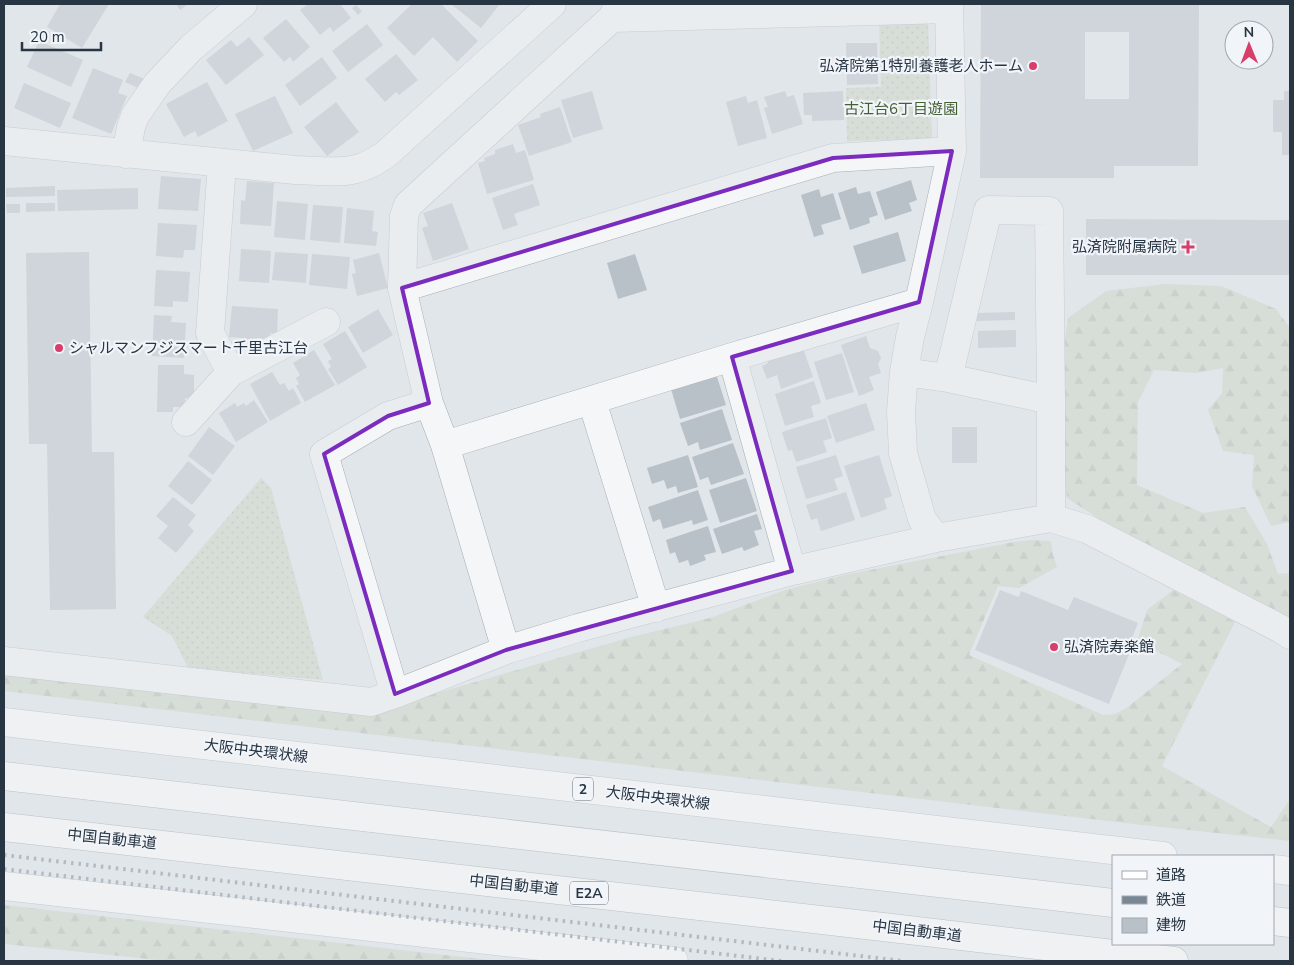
<svg xmlns="http://www.w3.org/2000/svg" width="1294" height="965" font-family="'Nunito Sans','Noto Sans JP',sans-serif">
<style>
.grass{fill:url(#grass-dots)}
.forest{fill:url(#forest-firs)}
.building{fill:#b8c0c8;fill-rule:evenodd}
.lines{fill:none;stroke-linecap:round;stroke-linejoin:round}
.minor-casing{stroke:#a6adb5;stroke-width:29}
.major-casing{stroke:#9facb7;stroke-width:29}
.highway-casing{stroke:#8795a2;stroke-width:29}
.minor{stroke:#f4f6f8;stroke-width:28}
.major{stroke:#fff;stroke-width:28}
.highway{stroke:#fff;stroke-width:28}
.rail{stroke:#798795;stroke-width:4;stroke-dasharray:2.5 5;stroke-linecap:butt}
.marked{fill:none;stroke:#7b2cbf;stroke-width:4;stroke-linejoin:round}
.poi-dot{fill:#d73e69;stroke:#f1f4f8;stroke-width:2}
.labels{text-anchor:middle;dominant-baseline:central;stroke-width:4.5;stroke-linejoin:round;paint-order:stroke}
.shield{fill:#f1f4f8;stroke:#646e79;stroke-width:1}
.shield-label{font-size:14px;font-weight:bold;fill:#283543}
.poi-label{font-size:15px;fill:#283543;stroke:#f1f4f8;text-anchor:end}
.park-label{font-size:15px;fill:#426034;stroke:#f1f4f8}
.street-label{font-size:15px;fill:#283543;stroke:#f1f4f8}
</style>
<defs>
<pattern id="grass-dots" width="8" height="8" patternUnits="userSpaceOnUse" patternTransform="scale(1.25)"><rect width="8" height="8" fill="#c9d5c1"/><path d="M2 2h.1M6 6h.1" fill="none" stroke="#adb7a7" stroke-width="1.8" stroke-linecap="round"/></pattern>
<pattern id="forest-firs" width="22" height="20" patternUnits="userSpaceOnUse" patternTransform="scale(1.25)"><rect width="22" height="20" fill="#c9d5c1"/><path d="M5 1l3.5 6h-7zM16 11l3.5 6h-7z" fill="#adb7a7"/></pattern>
</defs>
<rect width="100%" height="100%" fill="#e1e6ea"/>
<!-- grass -->
<path class="grass" d="M928,20L932,139L847,141L846,88L881,87L879,21Z
M261,478L271,488L272,492L323,680L188,668L172,636L143,617Z"/>
<!-- forest -->
<path class="forest" d="M1165,284L1221,286L1276,309L1290,328V522L1271,526L1252,486L1254,455L1223,451L1208,410L1222,393L1223,368L1196,373L1154,370L1138,402L1137,485L1203,513L1245,507L1267,544L1278,574L1290,573V621L1098,518L1067,498L1055,405L1068,318L1106,291Z
M1032,540L1051,541L1053,555L1057,567L1019,588L998,586L969,655L1103,715L1115,714L1125,709L1182,664L1137,641L1147,610L1173,590L1235,622L1162,766L1271,827L1290,799V841L1142,825L4,691V671L416,699L631,637L710,618L785,590L844,575L1014,542Z
M4,905L498,961H167L4,944Z"/>
<!-- building -->
<path class="building" d="M60,4H109L82,48L47,27Z
M176,4H188L180,10Z
M308,4H340L351,18L333,32L330,27L320,35L300,10Z
M412,4H441L478,41L457,62L433,37L414,56L387,28Z
M451,4H500L481,28Z
M981,4H1199L1198,166H1114V178H980ZM1085,32H1129V99H1085Z
M356,5L362,11L358,15L352,8Z
M286,19L310,47L293,62L290,57L284,62L263,38Z
M367,24L383,45L348,72L332,51Z
M249,37L264,55L226,85L206,60L231,40L237,47Z
M39,41L83,60L71,87L27,67Z
M846,43H877L878,84L847,85Z
M396,54L418,80L399,95L396,92L385,102L365,79Z
M322,57L337,78L300,106L285,85Z
M93,68L123,80L118,93L127,96L111,134L72,118Z
M130,73L147,80L143,90L125,82Z
M207,82L228,121L198,137L195,131L184,137L166,104Z
M24,83L71,103L60,128L14,108Z
M592,91L603,129L573,138L561,100Z
M785,91L787,97L794,95L803,124L772,134L764,108L768,107L764,97Z
M843,91L844,120L812,121V115H804L803,93Z
M1284,91H1290V155H1282V132H1273V100H1284Z
M275,96L293,133L253,151L235,114Z
M746,96L748,103L757,100L767,138L738,146L726,102Z
M336,102L359,132L327,156L304,127Z
M560,107L572,142L529,156L518,125L541,117L540,114Z
M513,144L516,153L525,150L534,180L487,194L478,163L485,161L484,158L495,154V150Z
M161,176L201,179L198,211L158,209Z
M911,180L917,200L909,203L912,211L885,220L876,192Z
M247,181L274,183L271,226L240,224L241,200L245,201Z
M533,184L540,205L514,214L518,225L503,230L492,198Z
M55,186V196L6,197V188Z
M856,187L858,194L870,191L878,215L869,218L870,223L850,230L838,193Z
M138,188V209L58,211L57,190Z
M819,189L821,197L833,193L841,219L821,225L824,234L814,237L801,195Z
M277,201L308,204L305,240L274,237Z
M26,203H55V211L26,212Z
M452,203L469,249L433,261L422,228L428,226L423,213Z
M6,204H20V213H7Z
M313,205L343,207L340,243L310,240Z
M347,208L374,211L372,231L378,232L376,246L344,243Z
M1086,219L1290,220V275H1086Z
M158,223L197,225L195,250H184L183,258L156,256Z
M898,232L906,261L862,274L853,246Z
M241,249L271,251L269,283L239,281Z
M89,252L92,452H114L116,609L50,610L47,444H29L26,253Z
M275,252L308,254L306,283L272,280Z
M379,253L388,288L357,296L352,274L356,273L353,260Z
M312,254L350,257L347,289L309,285Z
M635,254L647,290L618,299L607,263Z
M156,270L190,272L188,302L173,301V307L154,306Z
M232,306L278,309L277,334L270,333V339L257,338V344L243,343V338L229,337Z
M378,309L393,335L363,353L348,327Z
M1015,312V320L977,321V313Z
M154,315L172,316L171,322L186,323L184,358L152,356Z
M1016,330V347L978,348V331Z
M345,331L367,367L338,385L328,369L331,367L328,361L332,359L323,344Z
M866,336L870,348L878,351L881,358L878,364L881,373L869,377L874,390L859,396L841,345Z
M803,348L813,377L781,389L777,375L767,379L762,366L768,363L766,356Z
M314,350L335,385L305,402L296,386L299,384L296,378L300,375L293,363Z
M842,353L854,392L826,400L814,362Z
M158,365H184V374L194,375V398H185V407H173V412H157Z
M272,372L280,385L284,383L289,391L293,388L301,403L270,421L250,384Z
M716,374L726,405L680,419L671,389Z
M814,381L821,403L811,406L814,417L785,426L775,394Z
M254,400L268,422L236,442L219,413L235,403L237,407L244,403L246,406Z
M866,403L875,430L836,443L827,416Z
M722,409L732,440L700,450L698,442L688,446L680,423Z
M826,418L832,438L823,441L827,452L796,462L792,450L788,451L782,432Z
M209,427L235,446L213,475L188,456Z
M952,427H977V463H952Z
M733,443L744,474L711,485L708,477L700,480L692,457Z
M688,455L698,487L678,493L676,486L667,489L664,480L652,484L647,468Z
M836,455L843,476L834,479L838,490L806,499L796,467Z
M879,455L892,496L884,499L887,509L861,518L844,466Z
M188,461L212,480L192,505L168,486Z
M746,478L757,511L720,523L709,490Z
M698,490L708,520L693,525L692,520L663,529L660,519L653,522L648,507Z
M846,492L855,520L821,531L817,518L811,520L806,505Z
M173,497L196,515L188,525L194,531L176,553L158,538L168,526L156,516Z
M757,514L762,529L754,531L759,545L744,551L742,547L722,554L713,529Z
M708,526L716,552L704,555L706,560L690,566L688,560L679,563L675,552L670,554L666,540Z
M1000,590L1019,597L1021,591L1068,610L1074,597L1138,623L1130,643L1133,644L1109,704L975,650Z"/>
<g class="lines">
<defs>
<path id="minor" d="M612,18L949,9
M4,141L295,170C313,170 339,174 356,169C366,167 376,161 385,155L552,4
M126,154L131,127L135,116L157,84L191,48L243,4
M222,163L210,333L231,372
M402,288L833,158L952,151
M732,357L792,571
M904,372L948,378L1051,400V518
M948,378L988,210L1049,211L1051,400
M592,401L656,608
M186,422L231,372L326,322
M445,445L732,357L919,302
M936,538L922,519L903,453L901,411L904,372L910,337L919,302L952,151L949,4
M506,650L445,445L429,403L402,288L404,216L408,205L612,18L619,4
M4,661L371,702L395,694L506,650L578,628L792,571L936,538L1051,518L1087,529L1281,629L1290,635
M395,694L324,454L388,416L429,403"/>
<path id="major" d="M4,722L1163,856
M1273,869L1290,871
M4,886L674,961"/>
<path id="highway" d="M4,776L1113,903
M4,827L883,927L1174,961
M1273,921L1290,923"/>
</defs>
<!-- minor casing -->
<use href="#minor" class="minor-casing"/>
<!-- major casing -->
<use href="#major" class="major-casing"/>
<!-- highway casing -->
<use href="#highway" class="highway-casing"/>
<!-- minor -->
<use href="#minor" class="minor"/>
<!-- major -->
<use href="#major" class="major"/>
<!-- highway -->
<use href="#highway" class="highway"/>
<!-- rail -->
<path class="rail" d="M4,855L903,961
M4,869L781,961"/>
</g>
<!-- marked area -->
<path d="M0 0H1294V965H0ZM952,151L919,302L732,357L792,571L506,650L395,694L324,454L388,416L429,403L402,288L833,158Z" fill="#e1e6ea" fill-opacity=".55" fill-rule="evenodd"/>
<path class="marked" d="M952,151L919,302L732,357L792,571L506,650L395,694L324,454L388,416L429,403L402,288L833,158Z"/>
<!-- markers -->
<g class="poi-dot">
<circle cx="1033" cy="66" r="5"/>
<path d="M1185.5 239.5h5v5h5v5h-5v5h-5v-5h-5v-5h5z"/>
<circle cx="59" cy="348" r="5"/>
<circle cx="1054" cy="647" r="5"/>
</g>
<g class="labels">
<!-- shield labels -->
<g class="shield">
<rect x="573" y="777.5" width="20" height="23" rx="4"/>
<rect x="570" y="881.5" width="38" height="23" rx="4"/>
</g>
<g class="shield-label">
<text x="583" y="789">2</text>
<text x="589" y="893">E2A</text>
</g>
<!-- poi labels -->
<g class="poi-label">
<text x="1023" y="66">弘済院第1特別養護老人ホーム</text>
<text x="1177" y="247">弘済院附属病院</text>
<text x="69" y="348" text-anchor="start">シャルマンフジスマート千里古江台</text>
<text x="1064" y="647" text-anchor="start">弘済院寿楽館</text>
</g>
<!-- park labels -->
<g class="park-label">
<text x="901" y="109">古江台6丁目遊園</text>
</g>
<!-- street labels -->
<g class="street-label">
<text transform="translate(256 751) rotate(7)">大阪中央環状線</text>
<text transform="translate(658 798) rotate(7)">大阪中央環状線</text>
<text transform="translate(112 839) rotate(6)">中国自動車道</text>
<text transform="translate(514 885) rotate(6)">中国自動車道</text>
<text transform="translate(917 931) rotate(7)">中国自動車道</text>
</g>
</g>
<!-- border -->
<rect width="1294" height="965" fill="none" stroke="#283543" stroke-width="10"/>
<!-- legend -->
<rect x="1112" y="855" width="162" height="90" fill="#f1f4f8" stroke="#a1a8b0"/>
<rect x="1122" y="871" width="25" height="8" fill="#ffffff" stroke="#a1a8b0"/>
<text x="1156" y="880" font-size="15" fill="#283543">道路</text>
<rect x="1122" y="896" width="25" height="8" fill="#798795" stroke="#a1a8b0"/>
<text x="1156" y="905" font-size="15" fill="#283543">鉄道</text>
<rect x="1122" y="918" width="25" height="15" fill="#b8c0c8" stroke="#a1a8b0"/>
<text x="1156" y="930" font-size="15" fill="#283543">建物</text>
<!-- north arrow -->
<g transform="translate(1249 45) rotate(359)"><circle r="24" fill="#f1f4f8" stroke="#a1a8b0"/>
<path d="M0-4L9 19L0 12L-9 19Z" fill="#d73e69"/>
<text y="-8" font-size="14" font-weight="bold" text-anchor="middle" fill="#283543">N</text>
</g>
<!-- scale -->
<path d="M22 42v8h79v-8" fill="none" stroke="#283543" stroke-width="2.5"/>
<text x="30" y="42" font-size="15" fill="#283543" stroke="#f1f4f8" stroke-width="4" paint-order="stroke">20 m</text>
</svg>
